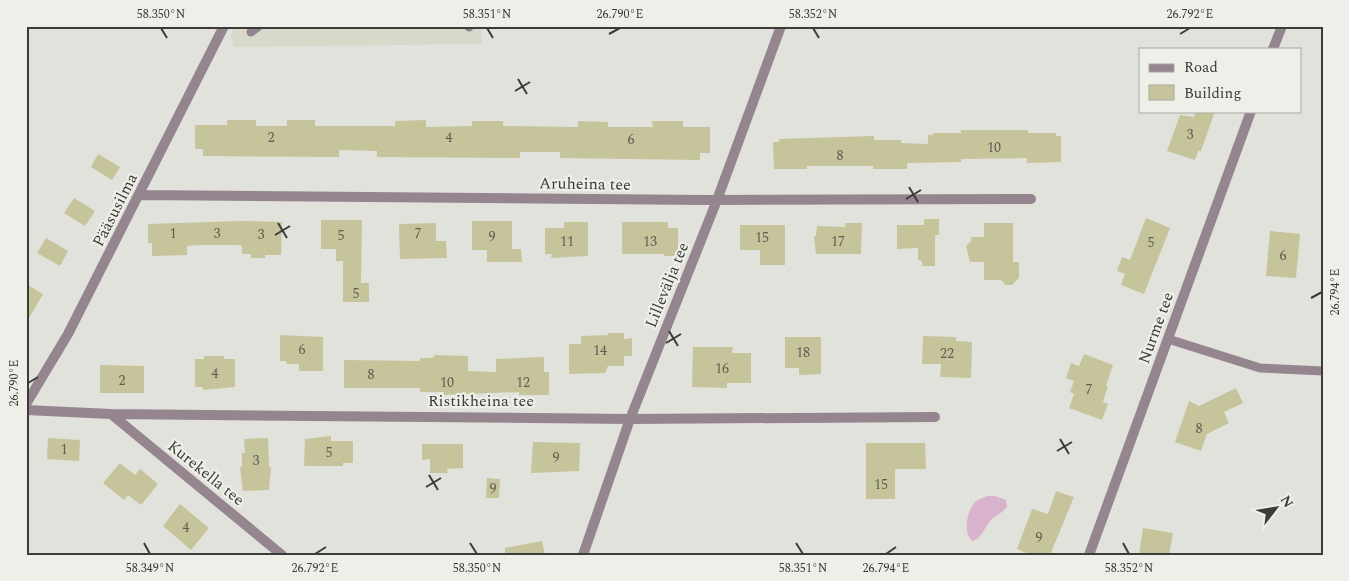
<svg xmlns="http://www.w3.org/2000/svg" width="1349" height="581" font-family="Spectral,serif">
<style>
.built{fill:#d8d8cb}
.water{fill:#d9b2cb}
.building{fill:#c6c49b}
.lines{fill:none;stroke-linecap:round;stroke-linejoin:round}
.lane{stroke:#95858f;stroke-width:9}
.street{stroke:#95858f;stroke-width:10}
.ticks{fill:none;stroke:#3b3b39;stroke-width:2}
.labels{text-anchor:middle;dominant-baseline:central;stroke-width:4.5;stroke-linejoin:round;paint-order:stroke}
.number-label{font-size:14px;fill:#5e5d52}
.street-label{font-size:16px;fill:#3b3b39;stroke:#efefe9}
.neatline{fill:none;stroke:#3b3b39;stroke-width:2}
.ticks-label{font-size:12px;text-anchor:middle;fill:#3b3b39}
</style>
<rect width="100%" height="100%" fill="#e2e2dc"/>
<!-- built -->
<path class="built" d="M235,26H481L482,44L234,47L231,35Z"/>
<!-- water -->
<path class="water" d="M987,496H995L1006,500L1007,507C1002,513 997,515 991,520C984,527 983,537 973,541C962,534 967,511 975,502C979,499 983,498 987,496Z"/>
<!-- building -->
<path class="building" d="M1196,111H1215L1201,151H1198L1195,160L1167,151L1180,115L1194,117Z
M227,120H256V126H287V120H315V126H395V121L426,120V127L472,126V121H503V126L578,127V121L608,122V127H653L652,121H683V127H710V153H700V160L560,158V152H520V158L377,157V151L339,150V157L203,156V149H195V125H227Z
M961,130H1028V133H1056V136H1061V162L1027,163V158L961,159V162L907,163V169H873V166H807V169H774L773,142H779V139L874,136V140H901V143L928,144V135H933V133H961Z
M98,154L120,167L112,180L91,167Z
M74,198L95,211L85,226L64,213Z
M1146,218L1170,228L1144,294L1121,285L1125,274L1117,271L1122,257L1130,260Z
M924,219H939V235H935V266H922V261L918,260V248L897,249V225H924Z
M321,220H362L361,283H369V302H343V261H336V249H321Z
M242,221L282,222L281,255H265V258H251V254H242V246L239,245H198L187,246V255L152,256V243H148V224Z
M472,221H512V249H521L522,262H487V250H472Z
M564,222H588V256L551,258L552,254H545V228H564Z
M622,222H668V228H678V256H664V254H622Z
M436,223V241H446L447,258L400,259L399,224Z
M845,223H862L861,254H816L814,237L816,235L817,226L845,227Z
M984,223H1013V262H1019V278L1012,285H1005L1001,280H984V262H970L966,246L971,241V237H984Z
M740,225H785V265H760V250H740Z
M1270,231L1300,234L1296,278L1266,276Z
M46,238L68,251L60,266L37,253Z
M26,284L43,294L26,323Z
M608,333H624V339L632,338V356H624V366H608L605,373L569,374V344H581V336L608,335Z
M280,335L323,337V371H299V364H287L286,361H280Z
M923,336L956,337V341L972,342L971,378L940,377L941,364H922Z
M785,337H821V374L799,375V368H785Z
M693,347H733L732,353H751V383H727V388L692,387Z
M1084,354L1113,365L1106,386H1108L1103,402L1108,404L1102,420L1069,408L1074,394L1070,392L1074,381L1066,378L1071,363L1079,366Z
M435,355L468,356V371L496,372V359L544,357V372H549V395H519V392L444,395V392H420V388H344V360L420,361V358H433Z
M204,356H224V359H235V387L203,390V387H195V359H204Z
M100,365L144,366V393H100Z
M1236,388L1243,403L1224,412L1229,423L1207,434L1201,451L1175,442L1189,401L1199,406Z
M331,436V441H353V463H343V466H304L305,439Z
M48,438L80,440L79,461L47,459Z
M268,438L269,467H271L269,490L243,491L240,467H242V453H245L244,439Z
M533,442L580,443L579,471L531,473Z
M866,443H925L926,469H895V499H866Z
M422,444H463V468L447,469L448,473H430V459L422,460Z
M120,463L135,475L140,469L158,484L141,505L128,495L124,500L103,483Z
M487,478L500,479L499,498H486Z
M1056,491L1074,497L1050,555H1031L1017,549L1032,509L1048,514Z
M180,504L209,528L191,550L163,526Z
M1143,528L1173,533L1169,555H1139Z
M542,541L545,555H505V548Z"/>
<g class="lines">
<!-- lane -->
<path class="lane" d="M469,27V26
M251,32L259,26
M1168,339L1260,368L1323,371"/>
<!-- street -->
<path class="street" d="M1273,49L1282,26
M139,195L705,200L1031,199
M26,404L68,334L224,26
M26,410L111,414L630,419L935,417
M111,414L282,555
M583,555L630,419L717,200L781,26
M1089,555L1251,111"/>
</g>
<!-- ticks -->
<path class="ticks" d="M161,28L167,38M487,28L493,38M813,28L819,38M609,34L620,28M1180,34L1190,28M518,79L527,94M515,91L530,82M909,187L918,202M906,199L921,190M278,223L287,238M275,235L290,226M1311,298L1322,292M669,331L678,346M666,343L681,334M28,383L38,377M1060,439L1069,454M1057,451L1072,442M429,475L438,490M426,487L441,478M144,543L150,554M470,543L477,554M796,543L803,554M1123,543L1129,554M315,554L326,547M886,554L896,547"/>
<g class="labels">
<!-- number labels -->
<g class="number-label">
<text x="1190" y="134">3</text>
<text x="271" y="137">2</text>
<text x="449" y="137">4</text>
<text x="631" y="139">6</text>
<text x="994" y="147">10</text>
<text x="840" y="155">8</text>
<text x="173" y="233">1</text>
<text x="217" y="233">3</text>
<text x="418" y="233">7</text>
<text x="261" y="234">3</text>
<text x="341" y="235">5</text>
<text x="492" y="236">9</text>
<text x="762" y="237">15</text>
<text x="567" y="241">11</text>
<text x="650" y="241">13</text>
<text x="838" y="241">17</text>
<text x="1151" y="242">5</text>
<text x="1283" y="255">6</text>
<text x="356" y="293">5</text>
<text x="302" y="349">6</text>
<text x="600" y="350">14</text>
<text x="803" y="352">18</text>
<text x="947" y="353">22</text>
<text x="722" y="368">16</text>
<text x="215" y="373">4</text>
<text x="371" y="374">8</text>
<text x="122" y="380">2</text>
<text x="447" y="382">10</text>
<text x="523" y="382">12</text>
<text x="1089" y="389">7</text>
<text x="1199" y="428">8</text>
<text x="64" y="449">1</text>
<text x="329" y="452">5</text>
<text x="556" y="457">9</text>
<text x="256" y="460">3</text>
<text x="881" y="484">15</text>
<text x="493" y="488">9</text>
<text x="186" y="527">4</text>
<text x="1039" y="537">9</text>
</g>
<!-- street labels -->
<g class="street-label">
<text transform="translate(585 184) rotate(1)">Aruheina tee</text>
<text transform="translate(115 210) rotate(-63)">Pääsusilma</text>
<text transform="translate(667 285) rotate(-68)">Lillevälja tee</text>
<text transform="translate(1156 328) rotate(-70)">Nurme tee</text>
<text x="481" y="401">Ristikheina tee</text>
<text transform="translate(206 473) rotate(39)">Kurekella tee</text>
</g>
</g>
<!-- border -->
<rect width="1349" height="581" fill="none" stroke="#efefe9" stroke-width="55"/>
<!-- legend -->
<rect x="1139" y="48" width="162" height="65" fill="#efefe9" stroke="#a7a7a3"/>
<rect x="1149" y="64" width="25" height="8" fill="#95858f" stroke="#a7a7a3"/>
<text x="1184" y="72" font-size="15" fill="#3b3b39">Road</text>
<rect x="1149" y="85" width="25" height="15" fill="#c6c49b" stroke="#a7a7a3"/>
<text x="1184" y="98" font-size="15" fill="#3b3b39">Building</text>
<!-- north arrow -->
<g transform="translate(1276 508) rotate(59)" stroke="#efefe9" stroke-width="4" paint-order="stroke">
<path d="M0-4L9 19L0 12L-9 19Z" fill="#3b3b39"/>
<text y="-8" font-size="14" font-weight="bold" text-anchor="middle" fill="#3b3b39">N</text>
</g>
<rect x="28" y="28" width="1294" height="526" class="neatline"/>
<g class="ticks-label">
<text x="161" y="18">58.350°N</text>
<text x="487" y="18">58.351°N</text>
<text x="620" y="18">26.790°E</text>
<text x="813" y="18">58.352°N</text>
<text x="1190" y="18">26.792°E</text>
<text transform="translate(1335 292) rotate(-90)" y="4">26.794°E</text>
<text transform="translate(14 383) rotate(-90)" y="4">26.790°E</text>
<text x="150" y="572">58.349°N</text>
<text x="315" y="572">26.792°E</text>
<text x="477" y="572">58.350°N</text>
<text x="803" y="572">58.351°N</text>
<text x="886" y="572">26.794°E</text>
<text x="1129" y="572">58.352°N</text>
</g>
</svg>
